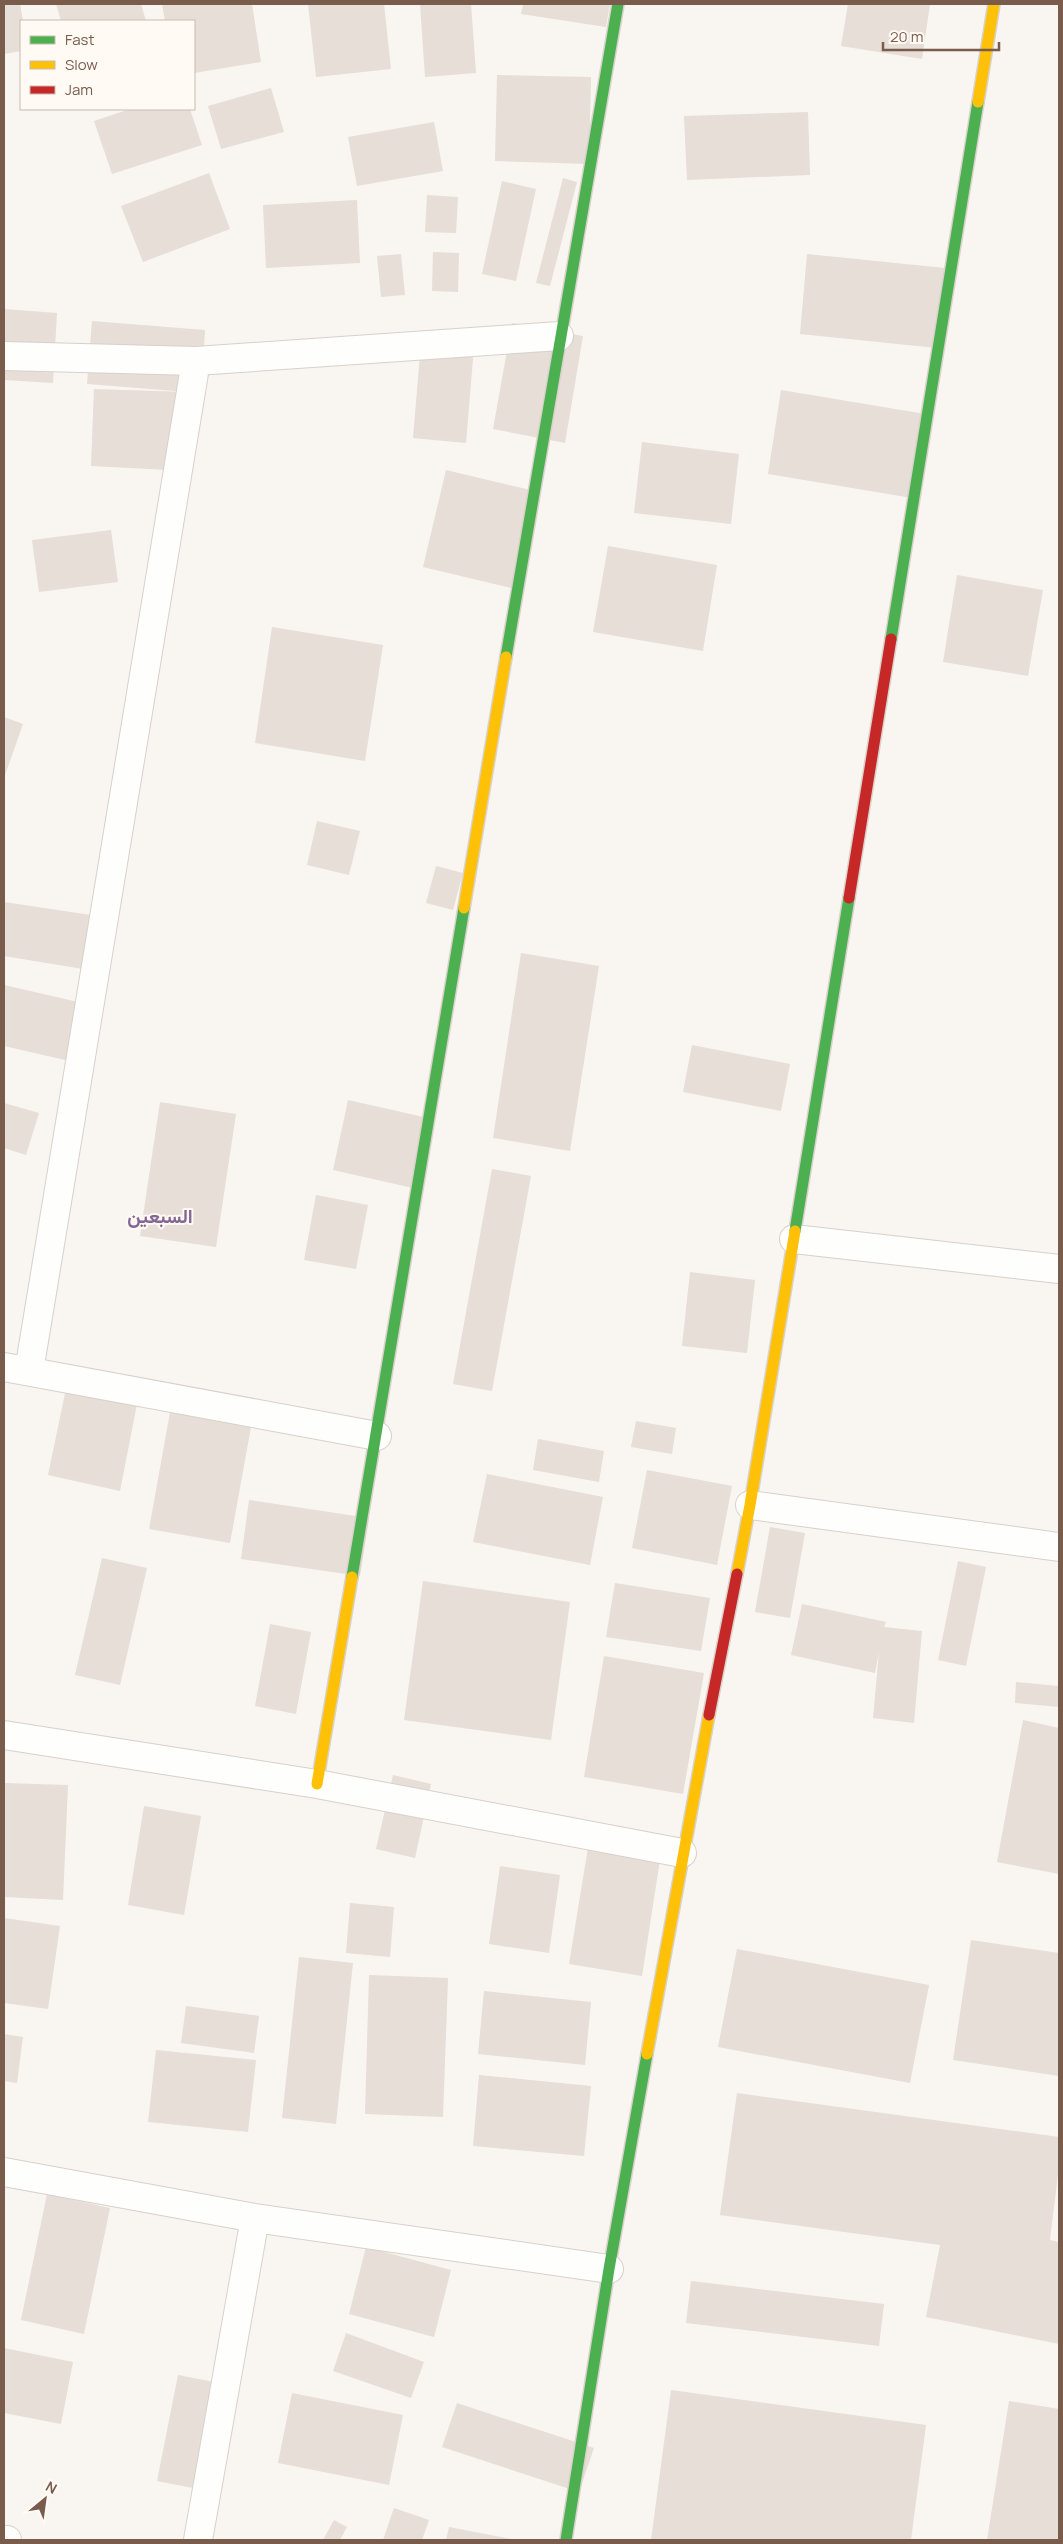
<svg xmlns="http://www.w3.org/2000/svg" width="1063" height="2544" font-family="Manrope,Vazirmatn,sans-serif">
<style>
.building{fill:#e6ded7}
.lines{fill:none;stroke-linecap:round;stroke-linejoin:round}
.street-casing{stroke:#d7d1cb;stroke-width:30}
.fast-casing{stroke:#d9d2cb;stroke-width:14}
.slow-casing{stroke:#d9d2cb;stroke-width:14}
.jam-casing{stroke:#d9d2cb;stroke-width:14}
.street{stroke:#fefefd;stroke-width:28}
.fast{stroke:#4caf50;stroke-width:11}
.slow{stroke:#ffc107;stroke-width:11}
.jam{stroke:#c62828;stroke-width:11}
.labels{text-anchor:middle;dominant-baseline:central;stroke-width:4;stroke-linejoin:round;paint-order:stroke}
.district-label{font-size:19px;font-weight:bold;fill:#846695;stroke:#fffaf3}
</style>
<rect width="100%" height="100%" fill="#f9f5f0"/>
<!-- building -->
<path class="building" d="M4,4H20L23,21H21V51L4,54Z
M56,4H141L146,21H61Z
M162,4H252L261,62L194,73V21H165Z
M308,4H384L391,69L316,77Z
M420,4H471L476,73L425,77Z
M523,4H610L606,27L521,14Z
M848,4H930L922,59L841,46Z
M497,75L591,77L589,164L495,161Z
M271,88L284,132L221,149L208,106Z
M130,109H190L202,145L112,174L94,121Z
M808,112L810,175L687,180L684,116Z
M434,122L443,171L357,186L348,137Z
M209,173L230,229L143,262L121,206Z
M563,178L577,182L550,286L536,283Z
M502,181L536,189L516,281L482,274Z
M427,195L458,197L456,233L425,232Z
M357,200L360,263L266,268L263,205Z
M433,252L459,253L458,292L432,291Z
M401,254L405,295L381,297L377,256Z
M807,254L945,268L937,348L800,334Z
M4,309L57,313L53,383L4,380Z
M92,321L205,330L201,393L188,471L91,466L94,389L188,392L87,384Z
M512,323L583,336L565,443L493,429Z
M421,342L474,347L466,443L413,438Z
M781,390L925,414L912,498L768,474Z
M642,442L739,454L731,524L634,513Z
M446,470L539,492L515,589L423,567Z
M111,530L118,582L39,592L32,540Z
M608,546L717,565L703,651L593,632Z
M957,575L1043,590L1028,676L943,662Z
M272,627L383,645L365,761L255,743Z
M4,717L23,724L4,778Z
M317,821L360,831L349,875L307,865Z
M436,866L463,873L453,910L426,903Z
M4,902L91,915L83,969L4,956Z
M521,953L599,966L570,1151L493,1138Z
M4,985L100,1007L87,1065L4,1046Z
M692,1045L790,1064L781,1111L683,1092Z
M348,1100L428,1118L413,1188L333,1170Z
M160,1102L236,1114L216,1247L140,1236Z
M4,1103L39,1113L26,1155L4,1148Z
M492,1169L531,1176L492,1391L453,1384Z
M316,1195L368,1205L356,1269L304,1260Z
M690,1272L755,1280L747,1353L682,1346Z
M67,1384L138,1399L120,1491L48,1475Z
M174,1390L255,1405L230,1543L149,1529Z
M636,1421L676,1428L672,1454L631,1447Z
M538,1439L604,1451L599,1482L533,1470Z
M647,1470L732,1486L717,1565L632,1548Z
M487,1474L603,1497L590,1565L473,1542Z
M249,1500L369,1518L360,1576L241,1559Z
M770,1527L805,1533L790,1618L755,1612Z
M102,1558L147,1568L120,1685L75,1675Z
M958,1561L986,1567L966,1666L938,1660Z
M423,1581L570,1602L551,1740L404,1720Z
M615,1583L710,1598L701,1651L606,1637Z
M802,1604L886,1622L884,1627L922,1631L914,1723L873,1718L879,1652L875,1673L791,1655Z
M270,1624L311,1632L296,1714L255,1706Z
M604,1656L704,1673L683,1794L584,1777Z
M1016,1682L1059,1686V1707L1015,1703Z
M1023,1720L1059,1728V1874L997,1862Z
M393,1775L431,1784L415,1858L376,1849Z
M4,1783L68,1785L63,1900L4,1897Z
M144,1806L201,1816L184,1915L128,1905Z
M590,1835L662,1847L642,1976L569,1964Z
M500,1866L560,1875L549,1953L489,1944Z
M350,1903L394,1907L390,1957L346,1953Z
M4,1918L60,1926L48,2009L4,2003Z
M971,1940L1059,1953V2076L953,2060Z
M737,1949L929,1985L910,2083L718,2047Z
M299,1957L353,1963L336,2124L282,2118Z
M369,1975L448,1978L443,2117L365,2114Z
M484,1991L591,2002L585,2065L478,2054Z
M186,2006L259,2016L254,2053L181,2043Z
M4,2034L23,2037L17,2083L4,2081Z
M156,2050L256,2060L248,2132L148,2122Z
M479,2075L591,2086L584,2156L473,2146Z
M737,2093L1059,2137V2166L1050,2240L1059,2242V2344L926,2317L940,2245L720,2215Z
M47,2194L110,2208L84,2334L21,2320Z
M366,2247L451,2270L434,2337L349,2314Z
M691,2281L884,2304L879,2346L686,2323Z
M346,2333L424,2362L411,2398L333,2371Z
M4,2348L73,2362L61,2424L4,2413Z
M178,2375L224,2384L203,2490L157,2481Z
M671,2390L926,2425L911,2540H651Z
M292,2393L403,2415L389,2485L278,2463Z
M1009,2401L1059,2409L1058,2540H987Z
M457,2403L594,2448L579,2492L442,2447Z
M394,2508L429,2520L422,2540H383Z
M334,2520L347,2527L340,2540H323Z
M449,2527L511,2539V2540H446Z"/>
<g class="lines">
<defs>
<path id="street" d="M4,356L196,361L559,336
M794,1239L1059,1269
M4,1367L377,1436
M29,1371L196,361
M750,1505L1059,1547
M4,1735L317,1784L682,1853
M4,2172L255,2218L609,2269
M4,2540H7
M198,2540L255,2218"/>
<path id="fast" d="M891,639L978,102
M506,657L618,4
M795,1231L849,898
M352,1577L464,908
M566,2540L609,2269L647,2054"/>
<path id="slow" d="M978,102L994,4
M464,908L506,657
M737,1574L750,1505L795,1231
M317,1784L352,1577
M647,2054L709,1715"/>
<path id="jam" d="M849,898L891,639
M709,1715L737,1574"/>
</defs>
<!-- street casing -->
<use href="#street" class="street-casing"/>
<!-- fast casing -->
<use href="#fast" class="fast-casing"/>
<!-- slow casing -->
<use href="#slow" class="slow-casing"/>
<!-- jam casing -->
<use href="#jam" class="jam-casing"/>
<!-- street -->
<use href="#street" class="street"/>
<!-- fast -->
<use href="#fast" class="fast"/>
<!-- slow -->
<use href="#slow" class="slow"/>
<!-- jam -->
<use href="#jam" class="jam"/>
</g>
<g class="labels">
<!-- district labels -->
<g class="district-label">
<text x="160" y="1216">السبعين</text>
</g>
</g>
<!-- border -->
<rect width="1063" height="2544" fill="none" stroke="#7a5c4d" stroke-width="10"/>
<!-- legend -->
<rect x="20" y="20" width="175" height="90" fill="#fffaf3" stroke="#cabbb1"/>
<rect x="30" y="36" width="25" height="8" fill="#4caf50" stroke="#cabbb1"/>
<text x="65" y="45" font-size="15" fill="#7a5c4d">Fast</text>
<rect x="30" y="61" width="25" height="8" fill="#ffc107" stroke="#cabbb1"/>
<text x="65" y="70" font-size="15" fill="#7a5c4d">Slow</text>
<rect x="30" y="86" width="25" height="8" fill="#c62828" stroke="#cabbb1"/>
<text x="65" y="95" font-size="15" fill="#7a5c4d">Jam</text>
<!-- north arrow -->
<g transform="translate(45 2499) rotate(29)" stroke="#fffaf3" stroke-width="4" paint-order="stroke">
<path d="M0-4L9 19L0 12L-9 19Z" fill="#7a5c4d"/>
<text y="-8" font-size="14" font-weight="bold" text-anchor="middle" fill="#7a5c4d">N</text>
</g>
<!-- scale -->
<path d="M883 42v8h116v-8" fill="none" stroke="#7a5c4d" stroke-width="2.5"/>
<text x="890" y="42" font-size="15" fill="#7a5c4d" stroke="#fffaf3" stroke-width="4" paint-order="stroke">20 m</text>
</svg>
